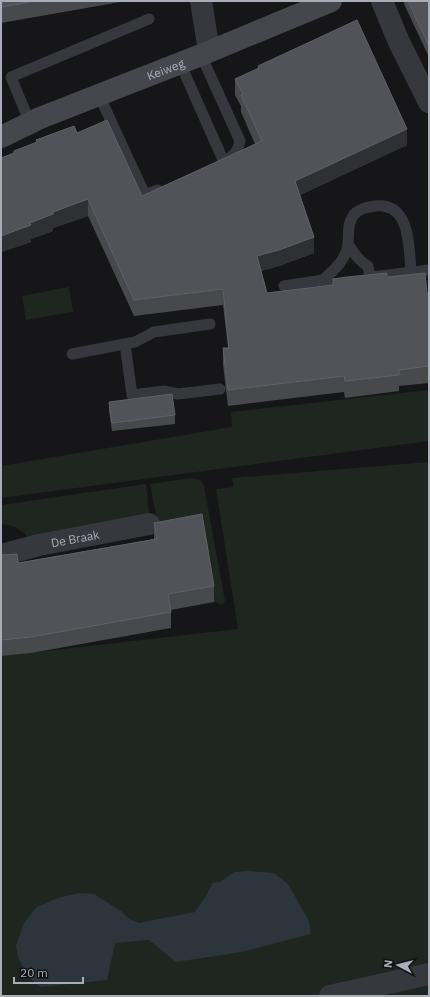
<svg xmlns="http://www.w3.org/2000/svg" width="430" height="997" font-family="'IBM Plex Sans',sans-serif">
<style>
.green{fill:#1e261f}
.water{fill:#2c353c}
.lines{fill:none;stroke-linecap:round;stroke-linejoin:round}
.lane{stroke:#37383d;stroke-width:11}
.street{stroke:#37383d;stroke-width:22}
.secondary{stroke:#45474d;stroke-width:22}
.wall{fill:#47494d}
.shaded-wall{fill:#2f3033}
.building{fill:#525359;stroke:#5f6168}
.labels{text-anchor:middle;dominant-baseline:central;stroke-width:3.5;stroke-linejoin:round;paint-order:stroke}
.street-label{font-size:12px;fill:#a8adb8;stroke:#111113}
</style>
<rect width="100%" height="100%" fill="#161618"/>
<!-- green -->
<path class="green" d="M69,287L73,312L26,320L22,296Z
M429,390V441L1,498V466L232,427L231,412Z
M429,462V996H1V656L238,629L216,489L234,487L232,478Z
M193,478L201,481L204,486L225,601L222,605L214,602L202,531L159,530L150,484Z
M146,484L149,513L28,537C20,529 12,524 1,524V505Z"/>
<!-- water -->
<path class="water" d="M248,871L274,873L288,884L309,921L311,934L241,952L176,962L149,940L115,943L107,980L41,987L28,977L18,957L16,946L24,923L37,907L58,898L79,893L94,894L121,911L129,919L139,923L195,912L204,899L213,883L220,882L234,872Z"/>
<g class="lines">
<!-- lane -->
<path class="lane" d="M201,55L240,141C238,151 234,156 225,161
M180,63L224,162
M99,95L145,195L158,190
M30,123L11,77L149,19
M348,244C354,253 359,261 368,266L370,277
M372,277L429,270
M323,280C335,269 347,259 348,243C349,233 347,225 353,216C357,209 367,207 375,206C411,202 409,248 411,272
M284,286L323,280L329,281
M125,344L132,395L164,391L178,394L220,389
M72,354L135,342L154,332L210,324"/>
<!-- street -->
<g class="street">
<path d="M201,1L209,51"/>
<path d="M382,1L399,42L429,102"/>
<path id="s1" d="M1,555L39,545L149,524"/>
<path d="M330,996L429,974"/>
</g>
<!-- secondary -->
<path class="secondary" id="s2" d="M1,137L40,118L201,55L331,1"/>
</g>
<!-- wall -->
<path class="wall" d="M1,1H126L1,23Z
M404,1H429V57L404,4Z
M258,66L407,145L300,195L314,253L279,266L261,271L267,293L333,285V279L387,277L427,293H429V383L399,386V391L345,398L344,392L228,406L223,365V348H228L223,305L134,316L88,216L53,228V231L31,239V242L1,252V158L14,153V151L36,143V140L77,133L142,196L255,144L241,112V106L235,95V79L258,69Z
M109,402L175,415V424L112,431L109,411Z
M154,523L214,586V602L171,610V628L31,653L1,656V555L18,563L154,539Z"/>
<!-- shaded-wall -->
<path class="shaded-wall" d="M407,129V145L295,197V181Z
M88,199V216L53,228V231L31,239V242L1,252V236L53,212Z
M314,237V253L279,266L257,272V256Z"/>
<!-- building -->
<path class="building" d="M1,1H35L1,7Z
M408,1H429V46Z
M357,20L407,129L295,181L314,237L279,250L257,256L267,293L333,285V279L347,277L387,273V277L425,273L427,293H429V366L399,370V375L345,381L344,376L228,390L223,348H229L223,289L134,300L88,199L53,212V214L30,223L31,225L1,236V158L14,153V151L37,142L36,140L74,126L77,133L107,120L142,196L262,141L241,95L243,94L235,79L259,68L258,66Z
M172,394L175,415L112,423L109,402Z
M202,514L214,586L168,594L171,612L31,637L1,640V555L17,554L18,563L157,539L154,523Z"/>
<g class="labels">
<!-- street labels -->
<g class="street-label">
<text stroke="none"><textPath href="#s2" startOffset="178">Keiweg</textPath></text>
<text stroke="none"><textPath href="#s1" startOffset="76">De Braak</textPath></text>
</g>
</g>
<!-- border -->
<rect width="430" height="997" fill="none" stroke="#a8adb8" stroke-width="4"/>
<!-- north arrow -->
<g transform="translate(398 965) rotate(277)" stroke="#111113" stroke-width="3" paint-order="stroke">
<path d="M0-3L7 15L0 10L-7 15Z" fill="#a8adb8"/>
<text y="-6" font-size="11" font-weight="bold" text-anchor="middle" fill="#a8adb8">N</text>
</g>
<!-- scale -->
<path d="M14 977v6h69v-6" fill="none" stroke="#a8adb8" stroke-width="2"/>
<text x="20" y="977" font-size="12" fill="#a8adb8" stroke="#111113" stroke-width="3" paint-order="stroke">20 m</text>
</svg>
